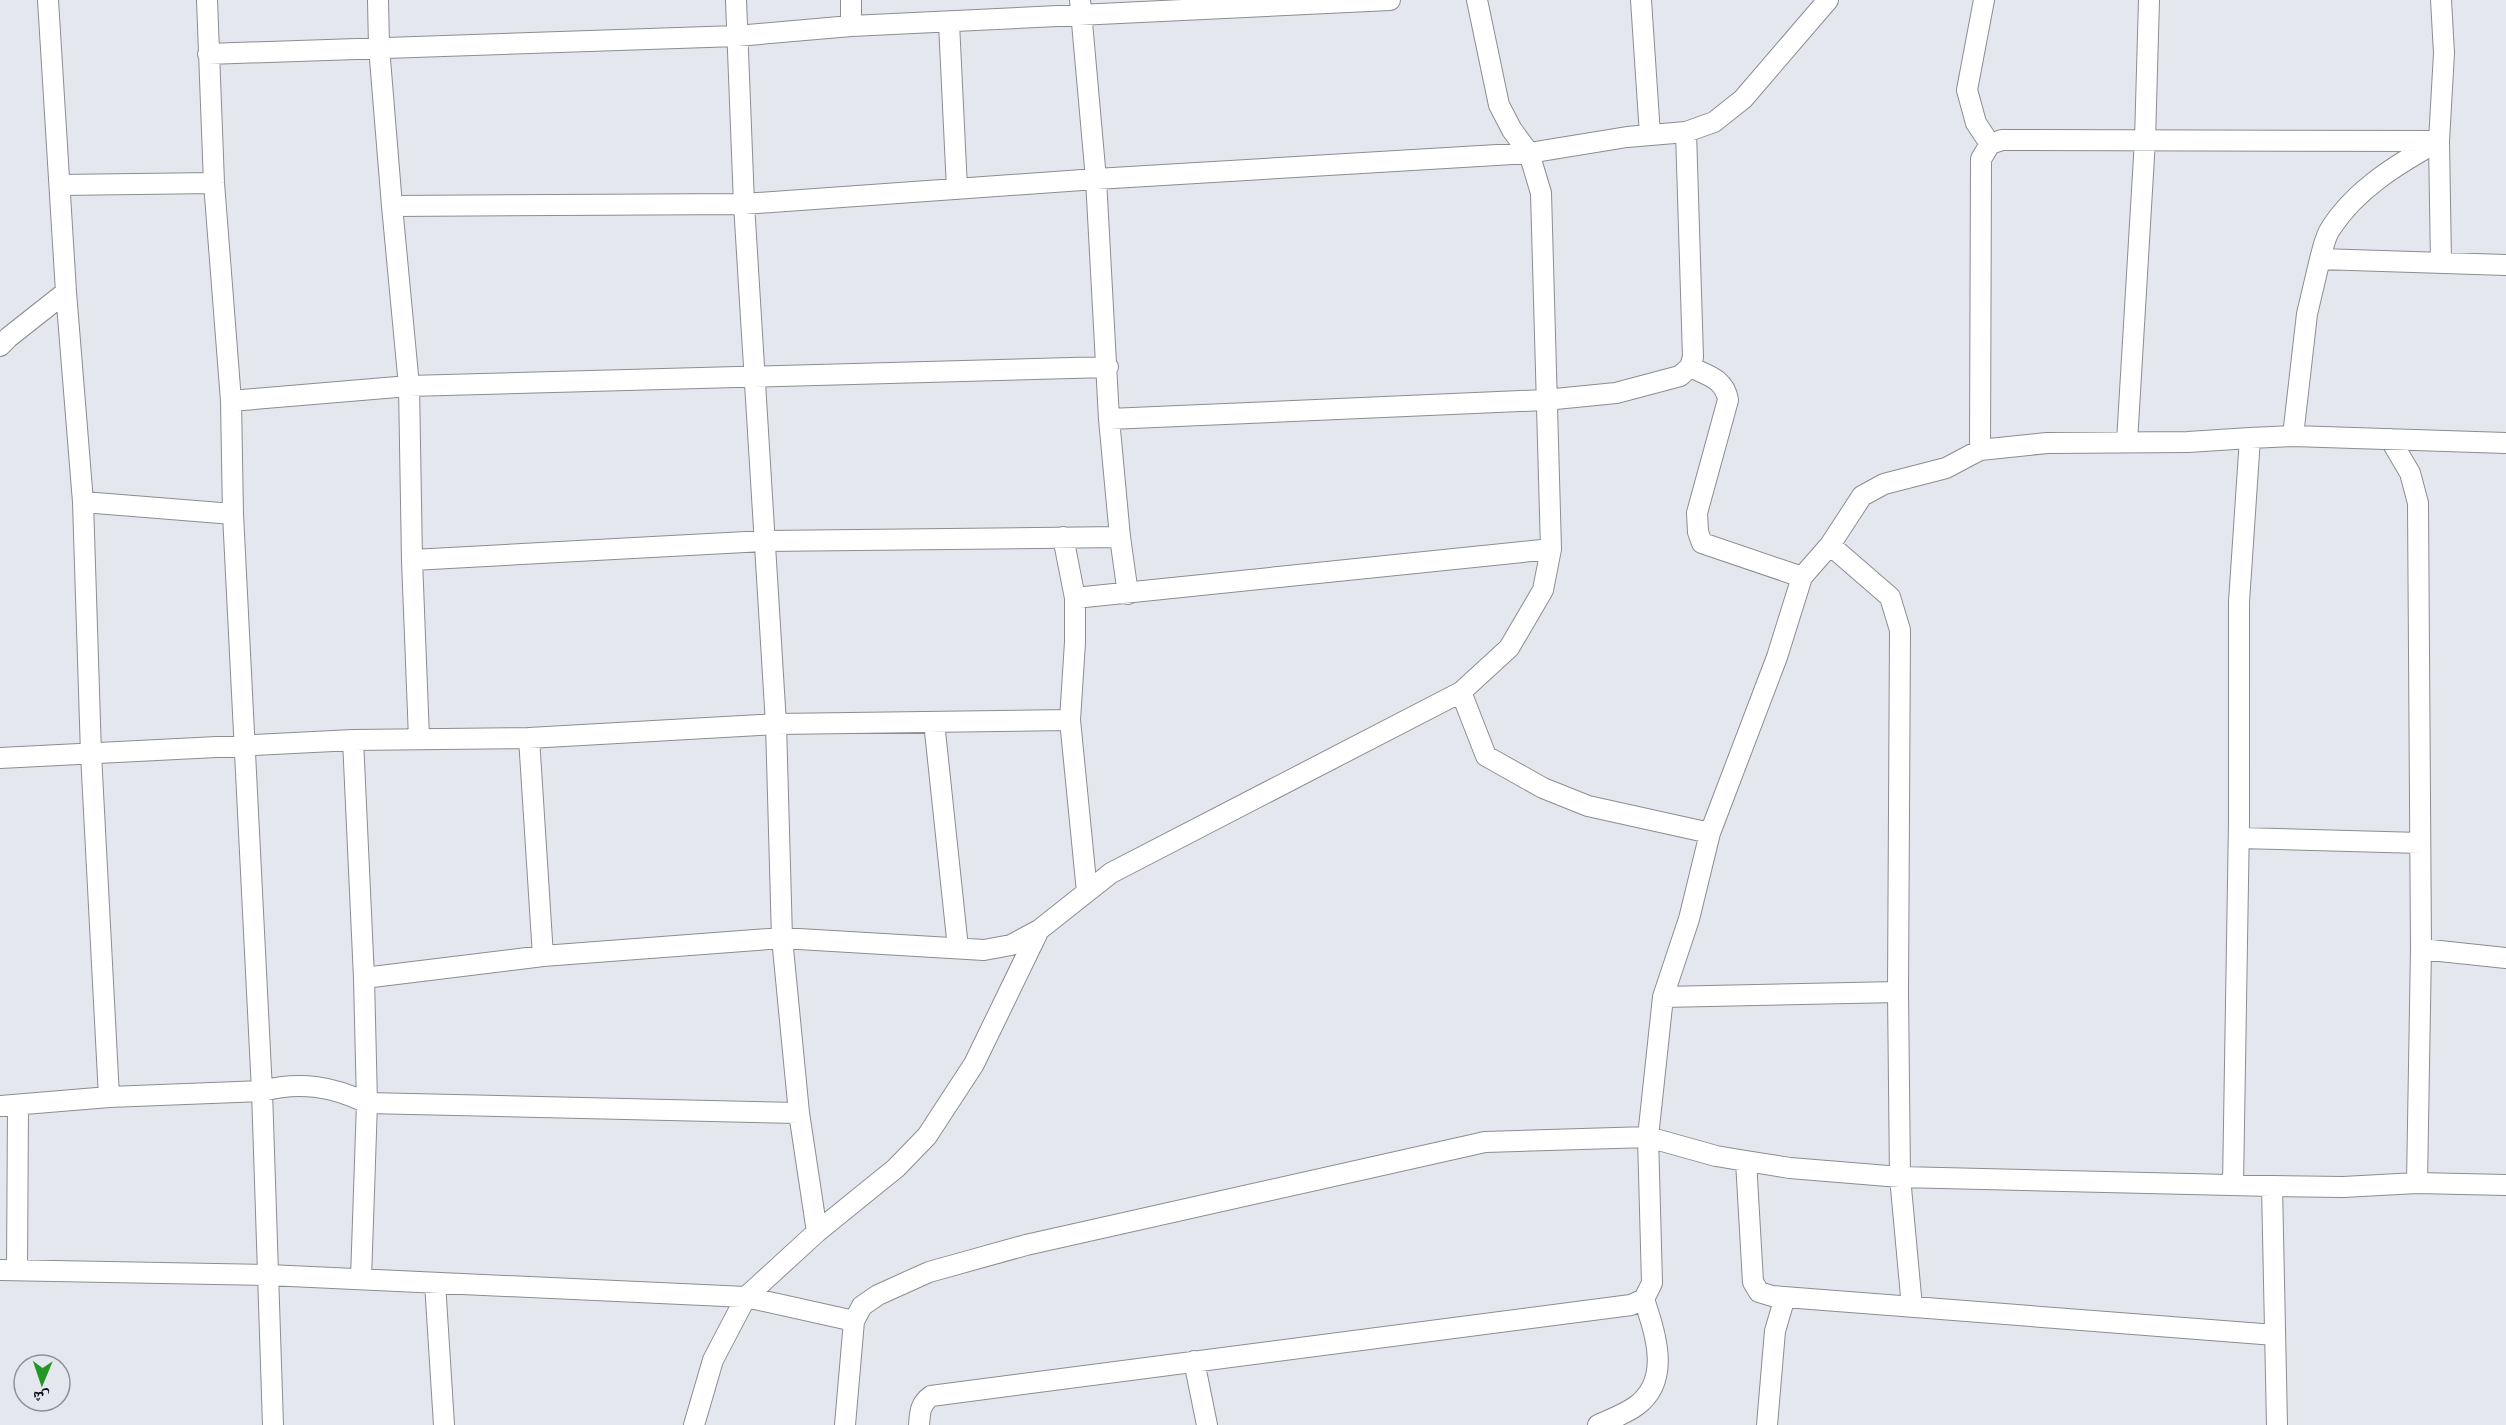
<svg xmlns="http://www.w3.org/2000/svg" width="2506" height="1425" font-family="Helvetica,'Noto Naskh Arabic',sans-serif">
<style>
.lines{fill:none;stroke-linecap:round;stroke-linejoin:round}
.street-casing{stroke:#8b8d93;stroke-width:22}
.street{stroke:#fff;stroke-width:20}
</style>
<rect width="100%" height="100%" fill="#e5e7ee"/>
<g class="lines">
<defs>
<path id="street" d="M48,0L66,292L83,502L91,754L109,1097
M207,0L214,183L231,401L233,514L262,1091L273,1425
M378,0L379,47L392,206L409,386L412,560L419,738
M736,0L744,204L776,724L782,938L799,1113L817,1232
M851,0V26
M1080,0L1096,179L1109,419L1120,537L1128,594
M1641,0L1650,135
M1984,0L1967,90L1976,123L1990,144
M949,23L957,189
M208,54L737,36L851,26L1390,0
M60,185L214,183
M392,206L744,204L1096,179L1529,153L1627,137L1686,132L1714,122L1743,99L1828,0
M2320,259C2323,249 2325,236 2331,228C2356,189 2399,163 2439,141L2444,53L2441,0
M0,346L9,337L66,292
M1690,367C1707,375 1725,379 1728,400L1697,513L1698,532L1702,543L1802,577
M231,401L409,386L1108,367
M1109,419L1545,400L1616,393L1680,376L1690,367L1693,357L1686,132
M2293,436L2307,314L2320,259L2506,265
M2390,439L2410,473L2418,503L2421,949
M2127,442L2145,140L2149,0
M1980,450L1981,159L1990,144L2002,140L2439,141L2441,263
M83,502L233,514
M1063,537L1075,598V642L1070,720L1087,892
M1830,545L1890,597L1900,630L1898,992L1900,1177L1912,1307
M412,560L765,541L1120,537
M1075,598L1551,549
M1461,692L1486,756L1543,788L1588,806L1710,833
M934,722L958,948
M529,738L543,956
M353,740L364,978L367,1103L361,1279
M0,758L353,740L529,738L776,724L1070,720
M2239,838L2420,843
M364,978L543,956L782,938L984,950L1011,945L1039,930
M1663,997L1898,992
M0,1106L109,1097L262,1091C299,1081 332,1086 367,1103L799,1113
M1746,1161L1753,1282L1759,1292L1772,1296L2275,1335
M2417,1183L2506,1185
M2233,1185L2239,821V602L2250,438L2293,436L2506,443
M2272,1186L2277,1425
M0,1270L268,1275L746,1297L854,1321L845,1425
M17,1270L18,1106
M435,1283L444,1425
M854,1321L862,1306L878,1295L929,1272L1026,1245L1485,1142L1648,1137L1716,1156L1746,1161L1790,1168L1900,1177L2272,1186L2343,1187L2417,1183L2421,949L2506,958
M1194,1361L1207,1425
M694,1425L713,1360L746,1297L817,1232L896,1168L927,1136L974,1064L1039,930L1111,873L1461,692L1509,648L1543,590L1551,549L1541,193L1529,153L1512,130L1499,105L1477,0
M919,1425C920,1412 920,1404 931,1396L1631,1305L1644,1299L1652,1283L1648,1137L1663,997L1689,919L1710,833L1777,657L1802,577L1830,545L1862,496L1884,484L1946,468L1980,450L2047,443L2188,442L2250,438
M1598,1425C1611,1419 1625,1414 1636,1406C1672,1380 1655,1333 1644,1299
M1767,1425L1775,1331L1785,1297"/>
</defs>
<!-- street casing -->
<use href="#street" class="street-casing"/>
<!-- street -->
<use href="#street" class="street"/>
</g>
<!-- north arrow -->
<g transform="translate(42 1383) rotate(182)"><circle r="28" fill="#e5e7ee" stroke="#8f9096" stroke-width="1.5"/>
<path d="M0-4.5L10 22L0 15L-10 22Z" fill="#249625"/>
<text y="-9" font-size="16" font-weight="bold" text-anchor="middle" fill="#0e0e11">ش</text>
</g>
</svg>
